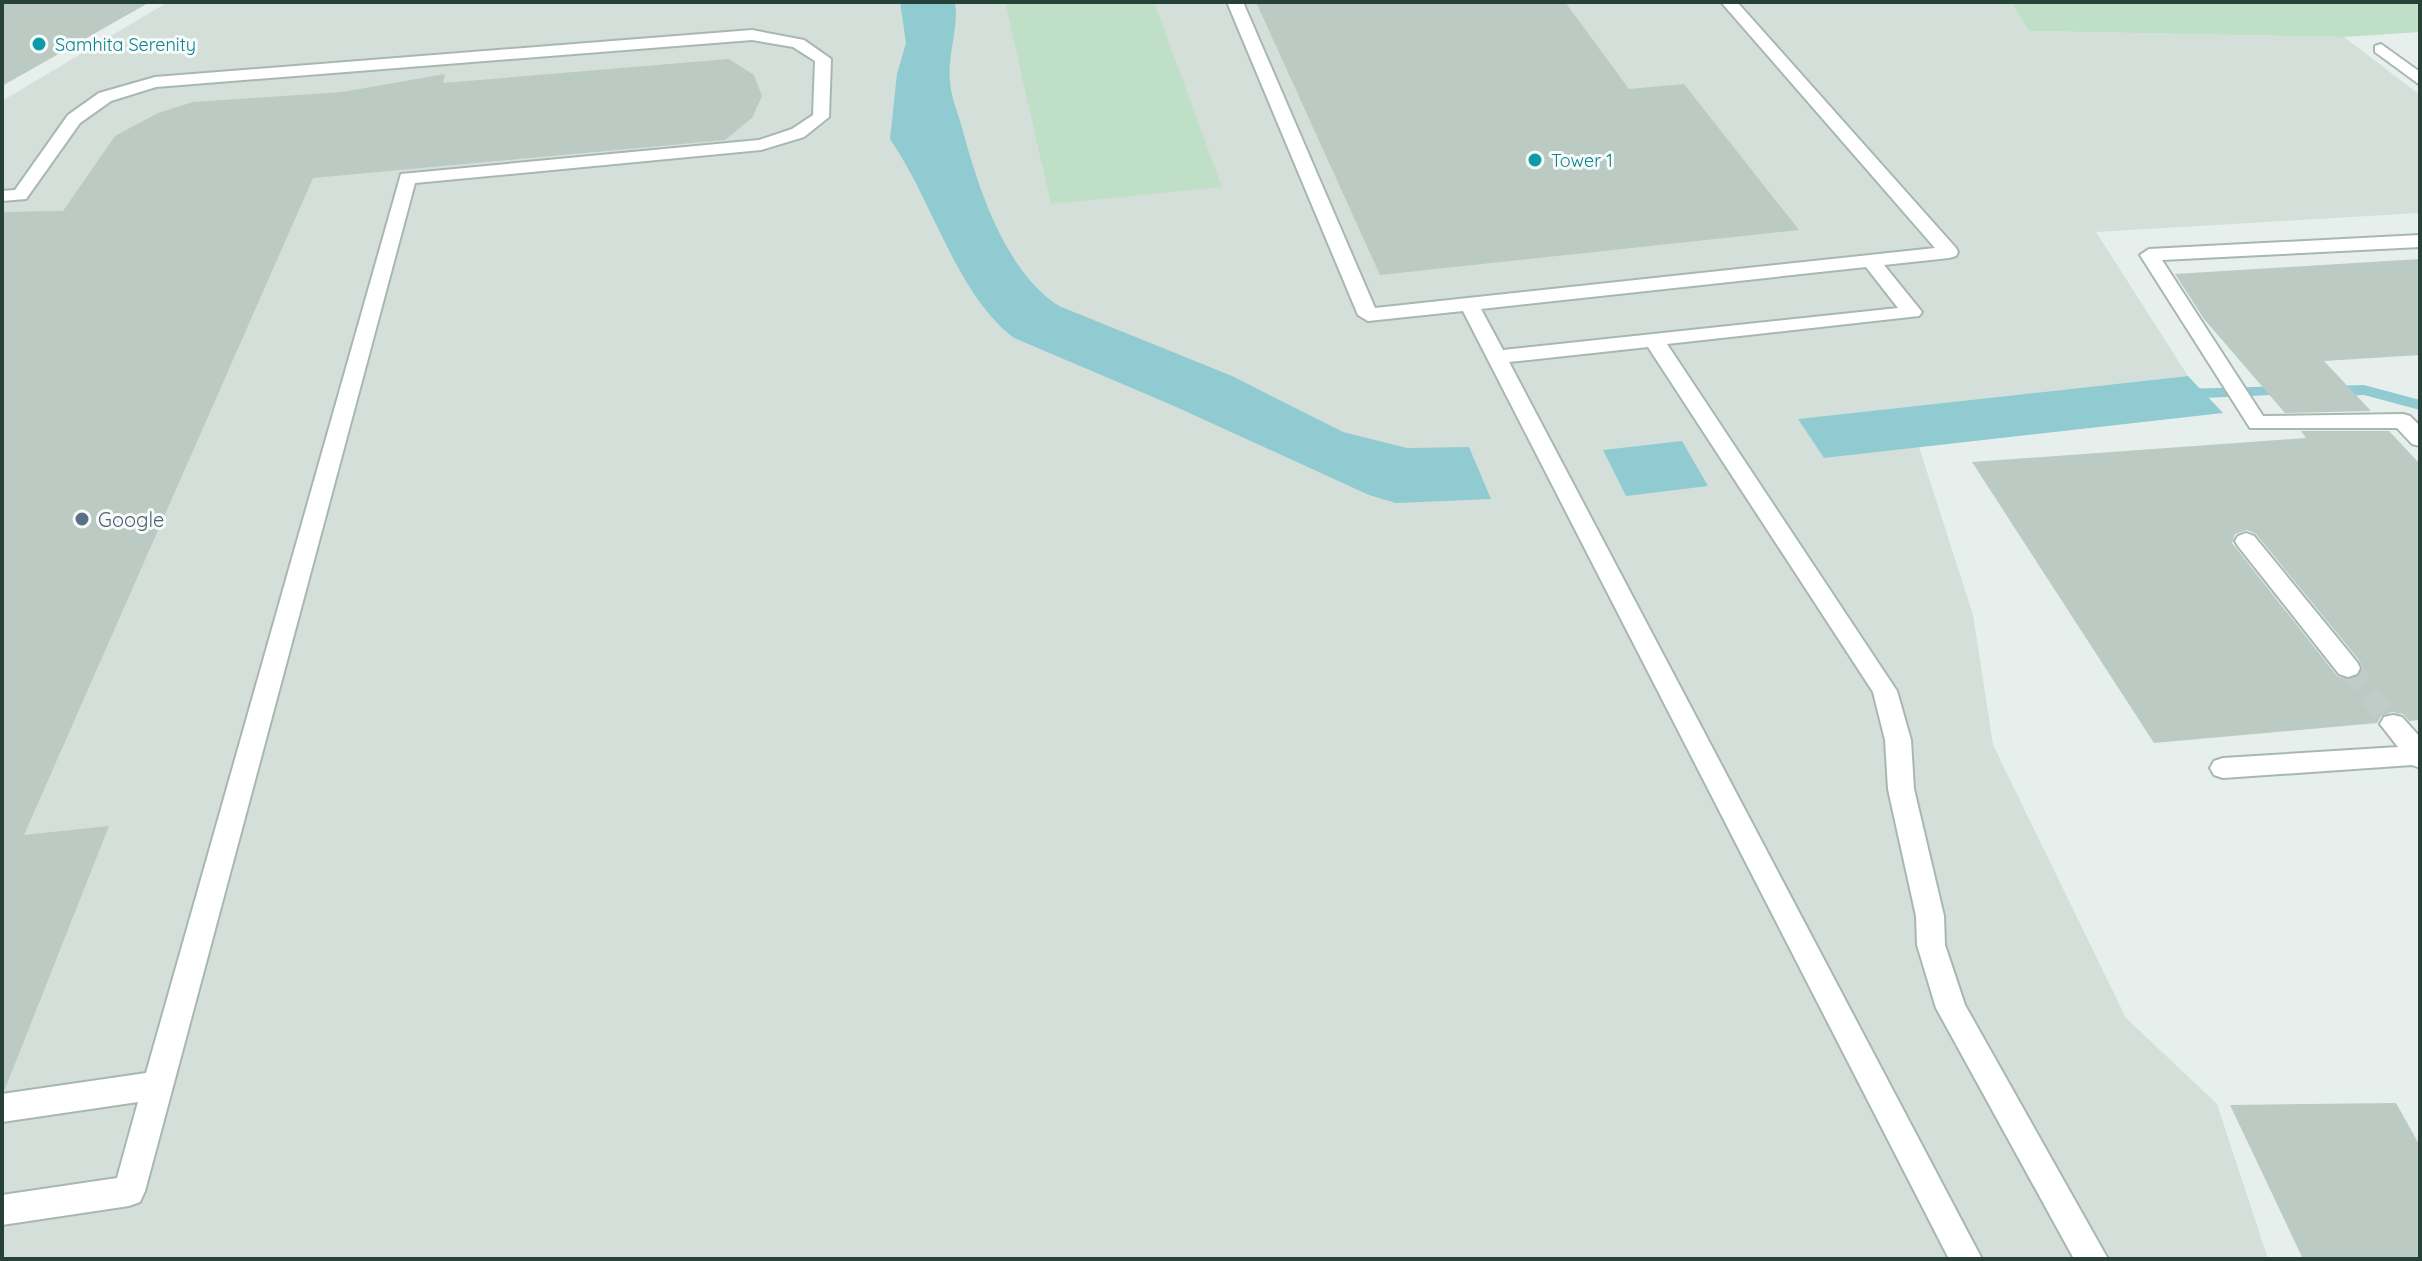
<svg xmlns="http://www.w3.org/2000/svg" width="2422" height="1261" font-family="Quicksand,sans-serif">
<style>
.built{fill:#d4dfd9}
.green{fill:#c0dfc7}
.water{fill:#90cbd2}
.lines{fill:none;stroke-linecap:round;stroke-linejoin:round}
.stream{fill:#90cbd2;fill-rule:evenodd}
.building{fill:#bbcac3;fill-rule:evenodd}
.minor-tunnel{stroke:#bfccc7;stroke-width:22;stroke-dasharray:22 11;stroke-linecap:butt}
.minor-casing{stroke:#a8b7b2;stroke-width:4}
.minor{fill:#fff;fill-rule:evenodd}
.culture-dot{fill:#0f9aa8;stroke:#f7fbf9;stroke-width:3}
.service-dot{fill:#5c6f8a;stroke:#f7fbf9;stroke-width:3}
.labels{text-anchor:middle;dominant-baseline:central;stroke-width:6;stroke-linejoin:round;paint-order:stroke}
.far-culture-label{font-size:18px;fill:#0d838f;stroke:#f7fbf9;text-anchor:start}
.service-label{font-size:20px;fill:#4e5e75;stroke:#f7fbf9;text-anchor:start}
</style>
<rect width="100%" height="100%" fill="#e6efeb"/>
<!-- built -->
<path class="built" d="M168,2H2011L2029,31L2344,37L2420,95V213L2096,232L2188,376L1799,419L1824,458L1919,447L1973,615L1993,745L2126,1018L2217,1104L2268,1259H2V101Z"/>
<!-- green -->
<path class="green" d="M1005,2H1154L1222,187L1051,204Z
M2011,2H2420V32L2344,37L2029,31Z"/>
<!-- water -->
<path class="water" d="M900,2H955C959,29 947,55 950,82C951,96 957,111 961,124C977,184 1004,271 1059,306L1232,376L1343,432L1407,448L1469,447L1491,499L1396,503L1369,495L1174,406L1014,338C956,294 932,199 890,139L897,74L906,43Z
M2188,376L2223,413L1824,458L1798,419Z
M1682,441L1708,486L1626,496L1603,450Z"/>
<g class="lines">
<!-- stream -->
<path class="stream" d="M2364,385L2420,400V410L2364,395L2329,396L2321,391L2329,386Z
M2291,386L2299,391L2296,394L2181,399L2173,394L2181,389Z"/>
</g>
<!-- building -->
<path class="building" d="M2,2H150L2,86Z
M1256,2H1565L1629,89L1684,84L1799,230L1380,275Z
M729,59L754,75L762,96L752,118L725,140L313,178L24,835L109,826L5,1089H2V212L63,211L115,136L158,113L193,102L342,92L445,74L443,83Z
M2420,259V355L2324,361L2371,411L2285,413L2204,319L2175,274Z
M2301,431H2389L2420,464V720L2409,721L2403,714L2392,712L2381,716L2377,723L2154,743L1972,462L2306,438ZM2247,530L2256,534L2359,660L2363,669L2358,677L2347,680L2337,676L2236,548L2232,543L2235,534Z
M2396,1103L2420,1146V1259H2303L2230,1105Z"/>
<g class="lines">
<!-- minor-tunnel -->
<path class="minor-tunnel" d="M2348,668L2393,724"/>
<defs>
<path id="minor" d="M1227,2H1243L1375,308L1935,248L1721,2H1737L1956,248L1958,252L1956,256L1949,258L1884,265L1922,312L1919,316L1667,344L1897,691L1911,740L1914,789L1944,916L1945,945L1965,1005L2108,1259H2074L1936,1008L1917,945L1916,916L1888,789L1885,740L1873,692L1648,347L1509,362L1982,1259H1949L1463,311L1368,321L1358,315ZM1866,267L1898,308L1503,350L1481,309Z
M752,30L804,40L831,59L829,117L804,137L761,150L415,183L145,1191L140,1202L129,1206L2,1225V1195L117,1178L138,1102L2,1122V1094L146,1073L401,174L759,140L792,129L813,115L815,61L793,47L752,40L156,87L111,101L80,123L26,199L2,201V191L15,190L68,115L99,93L155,77Z
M2381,44L2420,72V85L2375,52V46Z
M2420,235V247L2162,260L2263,416L2403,414L2410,416L2420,426V446L2412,444L2397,428H2250L2140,255L2149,249Z
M2246,533L2254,536L2357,662L2360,668L2357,674L2348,677L2339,674L2238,546L2235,541L2238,536Z
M2393,715L2402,717L2420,737V768L2412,765L2223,778L2214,775L2210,768L2214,761L2223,758L2398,747L2380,724L2384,717Z"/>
</defs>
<!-- minor casing -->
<use href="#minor" class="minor-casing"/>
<!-- minor -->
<use href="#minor" class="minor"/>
</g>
<!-- markers -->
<g class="culture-dot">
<circle cx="39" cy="44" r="8"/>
<circle cx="1535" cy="160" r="8"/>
</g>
<circle class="service-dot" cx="82" cy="519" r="8"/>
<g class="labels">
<!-- far-culture labels -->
<g class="far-culture-label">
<text x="55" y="44">Samhita Serenity</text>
<text x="1551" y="160">Tower 1</text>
</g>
<!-- service labels -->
<g class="service-label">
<text x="98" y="519">Google</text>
</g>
</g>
<!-- border -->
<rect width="2422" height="1261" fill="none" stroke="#254138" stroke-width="8"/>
</svg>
